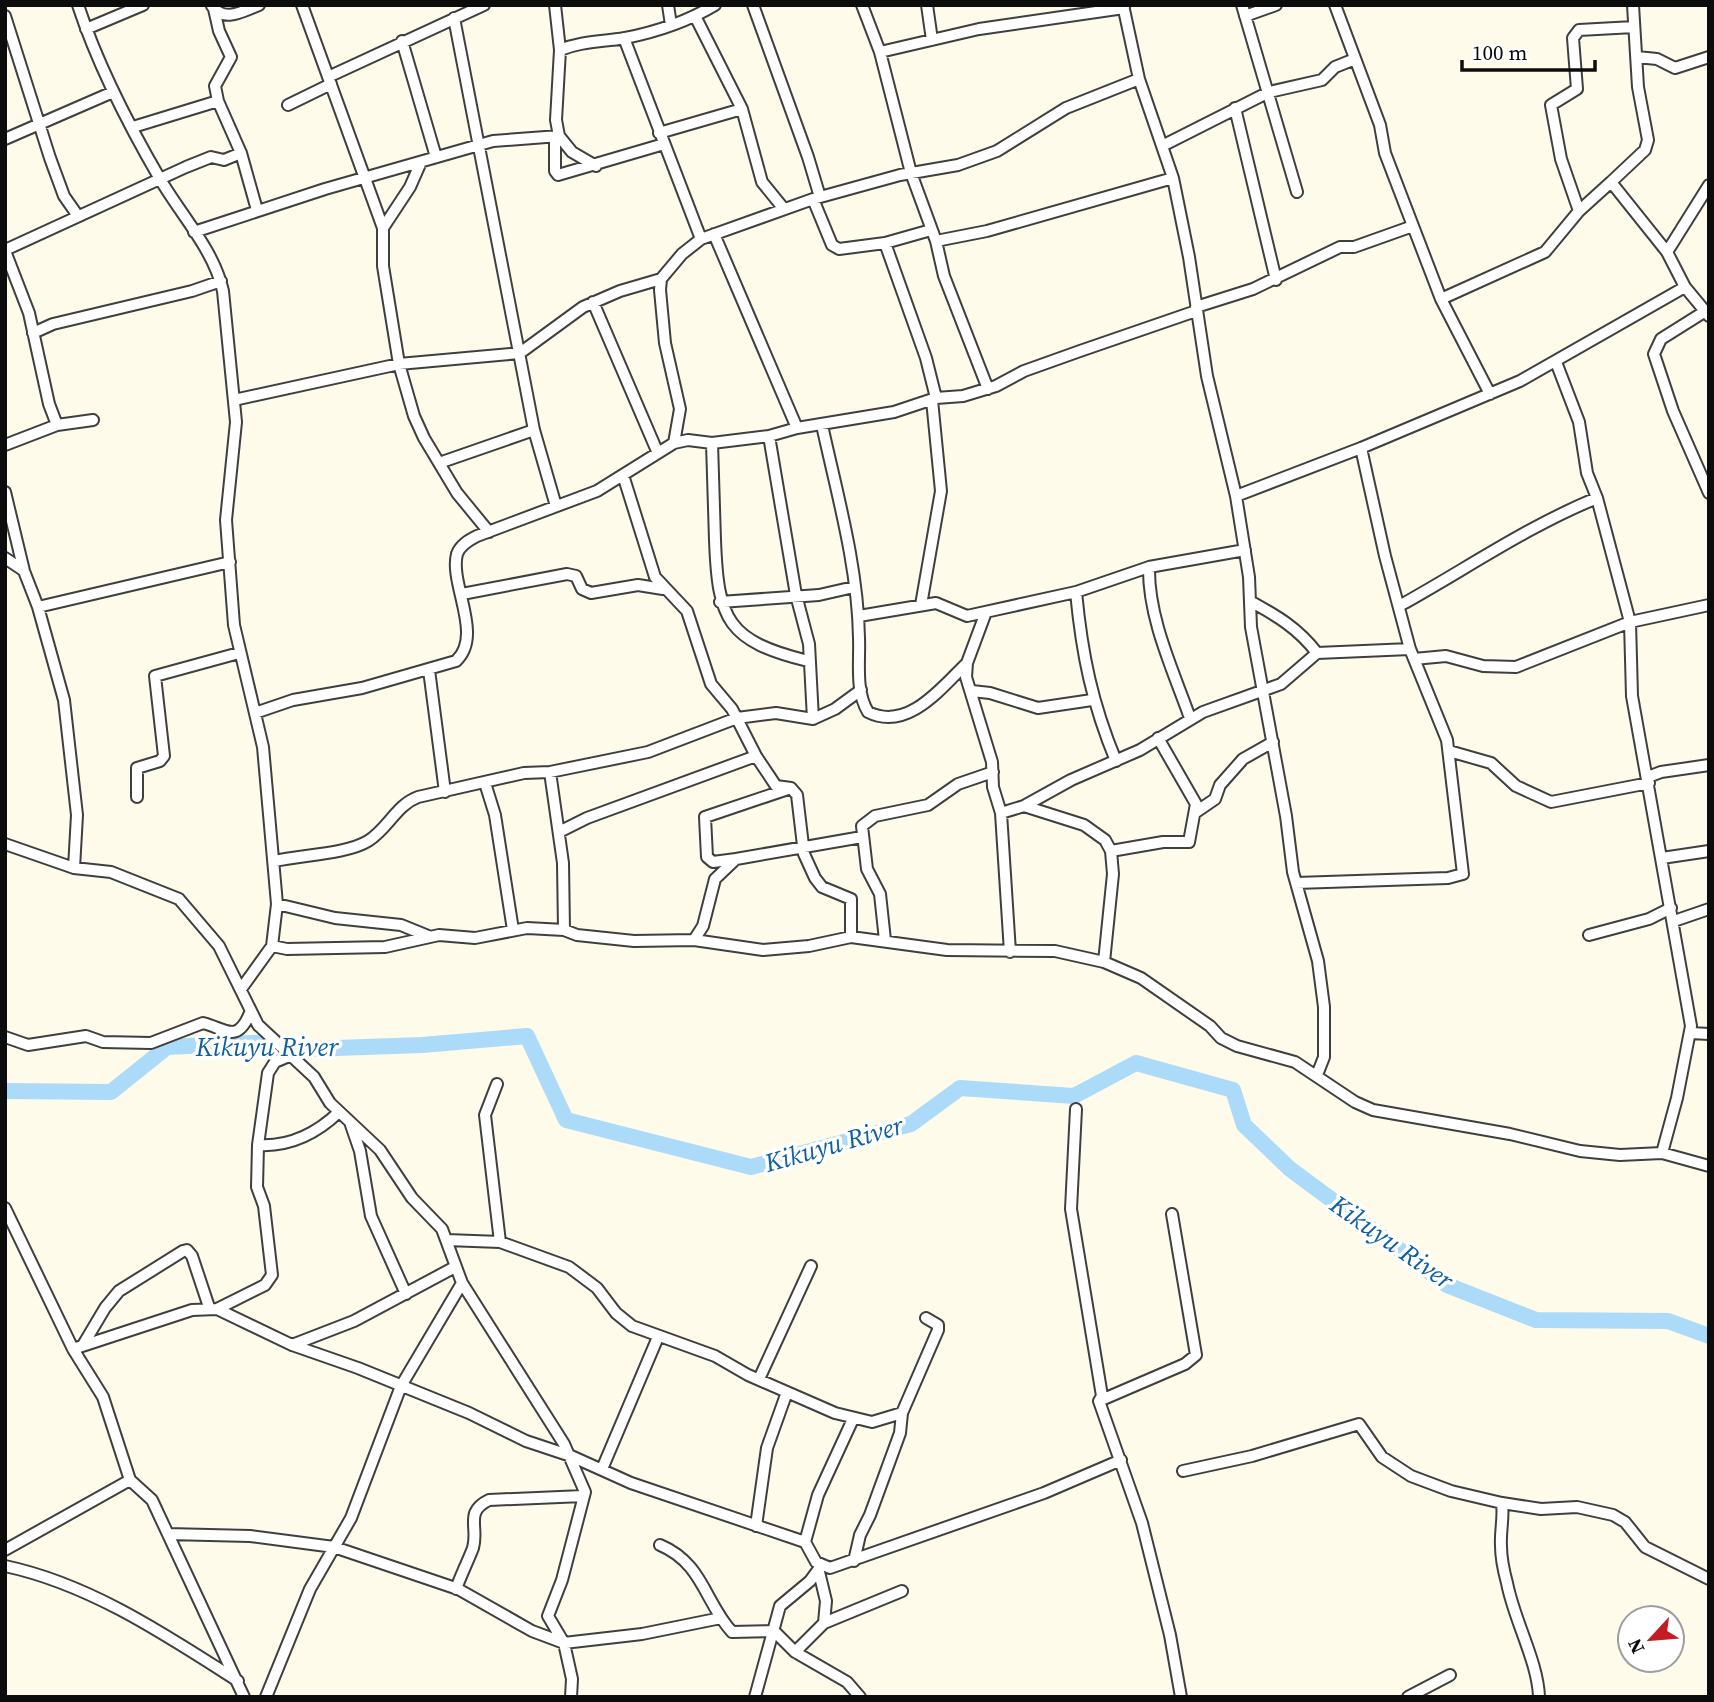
<svg xmlns="http://www.w3.org/2000/svg" width="1714" height="1702" font-family="'Source Serif 4',serif">
<style>
.lines{fill:none;stroke-linecap:round;stroke-linejoin:round}
.river{stroke:#acdbf9;stroke-width:16}
.minor-casing{stroke:#3f3f3f;stroke-width:14}
.minor{stroke:#fff;stroke-width:10}
.labels{text-anchor:middle;dominant-baseline:central;stroke-width:7;stroke-linejoin:round;paint-order:stroke}
.water-label{font-size:26px;font-style:italic;fill:#0f60a3;stroke:#fff}
</style>
<rect width="100%" height="100%" fill="#fffbea"/>
<g class="lines">
<!-- river -->
<path class="river" d="M5,1091L111,1092L167,1047L273,1042L308,1049L422,1045L527,1036L566,1120L751,1167L911,1124L960,1088L1074,1096L1136,1063L1233,1090L1244,1125L1290,1169L1447,1285L1536,1320L1668,1321L1709,1336"/>
<defs>
<path id="minor" d="M78,5C98,66 128,124 160,179C181,215 214,250 223,291L236,422L226,520L234,625L263,747L277,904L272,946L241,989
M302,5L383,228
M555,5L560,50L556,120L559,136L572,152L596,166
M668,5L671,25
M753,5L808,157L820,197
M862,5L880,52L911,173L936,241L944,276L988,389
M927,5L932,40
M1123,5L1139,79L1173,178L1189,257L1207,376L1236,496L1249,577L1251,627L1286,816L1293,872L1318,961L1324,1007V1057L1317,1075
M1242,5L1297,192
M1335,5L1380,125L1385,153L1441,299L1490,394
M1633,5L1638,87L1648,140L1645,150L1611,182L1667,252L1685,287L1709,316
M212,6C224,23 243,11 259,5
M214,9L219,31L231,57L215,86L218,101
M5,16L50,158L64,196L78,216
M695,16L742,109L762,182L784,209
M1245,16L1276,5
M454,18L534,430L556,506
M86,29L143,5
M624,38L701,239
M402,41L436,157
M560,50C582,41 602,42 625,38C656,32 688,21 715,5
M880,52L979,29L1124,8
M1637,57L1657,59L1675,68L1709,57
M328,77L484,5
M288,105L331,84
M1235,108L1276,280
M133,127L218,101L241,153L257,210
M659,133L742,109
M555,136V171L558,175L664,144
M5,139L113,92
M1162,146L1269,92L1322,80L1335,67L1355,59
M421,162L410,187L383,228V266L399,364L414,416L424,438L457,493L489,532
M813,199L832,245L839,249L885,243L931,230
M1579,211L1561,159L1551,105L1577,89L1573,38L1579,30L1634,27
M194,232L325,189L493,141L559,136
M714,234L797,428
M936,241L987,231L1173,178
M885,243L926,358L936,398
M5,250L186,167L211,157L224,160L241,153
M5,251L29,313L49,404L57,425
M1667,252L1709,185
M1441,299L1545,252L1579,211L1611,182
M593,302L657,451
M1196,307L1253,289L1340,247H1354L1413,226
M1704,312L1661,339L1654,354L1673,411L1709,493
M33,333L53,324L192,291L221,281
M1556,362L1579,422L1587,473L1597,498L1630,622L1632,696L1691,1026L1677,1098L1662,1153
M234,400L399,364L520,353L583,307L620,291L661,279
M822,425C837,494 858,567 859,638C860,661 855,691 868,712C908,732 942,687 967,663
M769,436L796,595L809,644L813,719
M674,443L680,409L665,343L660,290L661,279L682,254L701,239L813,199L900,175L958,165L997,151L1066,108L1139,79
M712,443C713,475 714,508 715,540C718,620 727,641 808,661
M5,445L57,425L93,420
M439,463L534,430
M623,475L655,577L687,611L711,684L732,709L756,756L776,786L791,788L797,795L804,854L815,878L822,887L851,899V937
M5,492L24,571L38,607L64,700L77,815L74,868
M1236,496L1361,448L1520,381L1685,287
M5,558L23,570
M1149,567C1148,618 1173,670 1190,718
M1076,592C1082,655 1092,703 1116,761
M462,594L567,574L576,576L582,589L591,593L638,585L663,589
M1250,601C1277,616 1298,628 1317,653
M720,602L819,595L854,587
M921,605L941,491L932,400
M1401,605C1466,569 1528,526 1597,498
M38,607L230,562
M986,612L967,663L966,677L992,762L993,787L1001,813L1010,952
M859,616L936,603L967,616L1076,592L1149,567L1245,550
M1414,659L1446,656L1483,666L1516,667L1630,622L1709,605
M429,670L445,792
M972,691L990,693L1038,708L1092,700
M255,713L293,700L362,688L456,661C484,635 449,584 457,554C460,545 469,540 477,536L597,491L674,443L688,440L712,443L769,436L797,428L894,412L936,398L963,396L996,386L1024,371L1080,351L1196,311
M1449,751L1491,763L1516,786L1551,802L1649,783
M550,772L563,863L564,930
M1648,777L1661,772L1709,765
M485,783L495,815L513,930
M137,797V768L160,761L164,756L155,676L239,653
M1024,806L1084,825L1105,840L1111,851L1113,874L1104,962
M1196,812L1215,799L1220,785L1243,759L1273,742
M1001,813L1024,806L1071,780L1140,750L1203,712L1281,684L1317,653L1410,649
M559,832L587,818L756,756
M5,844L74,868L111,872L179,899L219,946L258,1025L314,1077L330,1103L380,1150L412,1198L442,1229L462,1283L564,1444L585,1492L562,1580L548,1616L564,1643L572,1679L571,1697
M1111,851L1163,842H1189L1196,804L1158,738
M1662,858L1709,851
M736,859L713,862L707,857L705,817L788,789
M275,861C300,855 347,854 368,841C388,829 396,805 418,797L524,773L550,772L648,752L737,718L776,713L813,719L835,709L861,690
M1296,883L1448,878L1463,874L1447,740L1410,649L1385,556L1361,448
M277,904L335,918L401,925L428,936
M1674,921L1709,909
M1589,935L1649,919L1671,908
M694,940L703,926L715,879L736,859L862,837
M885,940L880,894L867,869L862,826L875,816L928,805L958,784L993,772
M272,946L287,949L385,947L439,935L475,938L527,928L564,930L577,935L634,941L694,940L763,950L809,946L851,937L947,950L1055,951L1104,962L1141,978L1210,1026L1221,1038L1237,1046L1295,1062L1355,1102L1373,1110L1510,1134L1580,1151L1620,1155L1662,1153L1709,1166
M1691,1033L1709,1034
M5,1037L28,1045L86,1036L103,1042L151,1043L203,1023C226,1029 237,1044 250,1013
M497,1084L485,1115L500,1242
M1076,1109L1071,1209L1102,1396L1099,1401L1142,1523L1170,1635L1181,1697
M351,1125L360,1151L371,1216L406,1294
M258,1145C290,1147 317,1133 339,1112
M5,1208L73,1349L103,1397L130,1480L152,1500L244,1697
M447,1240L500,1242L569,1267L597,1288L616,1313L632,1326L715,1356L748,1375L835,1413L872,1422L902,1413
M217,1309L265,1285L272,1275L264,1206L257,1187L258,1145L268,1073L275,1062L289,1056
M83,1345L105,1308L119,1291L183,1251L187,1250L192,1256L209,1307
M292,1345L354,1321L455,1267
M73,1349L192,1310L217,1309L292,1345L358,1368L469,1413L526,1441L571,1456L631,1483L805,1542L816,1562L830,1568L1044,1493L1121,1460
M759,1379L811,1266
M1099,1401L1185,1364L1196,1355L1172,1214
M602,1469L658,1337
M1183,1471L1252,1456L1359,1424L1382,1457L1411,1476L1451,1491L1502,1503L1541,1509L1577,1507L1613,1515L1625,1522L1645,1547L1709,1579
M1502,1503C1504,1518 1500,1531 1501,1546C1501,1557 1504,1572 1507,1583C1514,1620 1538,1662 1539,1697
M756,1526L767,1448L787,1392
M168,1534L250,1536L334,1547L458,1589L532,1631L564,1643L642,1634L721,1618
M805,1542L818,1495L853,1419
M660,1545C703,1563 705,1603 732,1632L774,1631L795,1652L847,1682L860,1697
M5,1550L130,1480
M854,1561L860,1535L870,1515L900,1433L902,1413L938,1330V1325L926,1318
M5,1566C90,1584 166,1635 238,1681
M819,1572L826,1601L824,1623
M456,1589C461,1575 468,1561 473,1548C479,1527 464,1512 489,1500L583,1496
M795,1652L824,1623L902,1591
M266,1697L310,1589L351,1518L401,1386L462,1283
M755,1697L780,1606L810,1581L821,1566
M1408,1697L1450,1675"/>
</defs>
<!-- minor casing -->
<use href="#minor" class="minor-casing"/>
<!-- minor -->
<use href="#minor" class="minor"/>
</g>
<g class="labels">
<!-- water labels -->
<g class="water-label">
<text x="267" y="1047">Kikuyu River</text>
<text transform="translate(834 1144) rotate(-16)">Kikuyu River</text>
<text transform="translate(1392 1242) rotate(35)">Kikuyu River</text>
</g>
</g>
<!-- border -->
<rect width="1714" height="1702" fill="none" stroke="#0c0c0c" stroke-width="14"/>
<!-- north arrow -->
<g transform="translate(1651 1639) rotate(244)"><circle r="33" fill="#ffffff" stroke="#9e9e9e" stroke-width="2"/>
<path d="M0-5L12 26L0 18L-12 26Z" fill="#c21d22"/>
<text y="-10" font-size="19" font-weight="bold" text-anchor="middle" fill="#0c0c0c">N</text>
</g>
<!-- scale -->
<path d="M1462 60v10h133v-10" fill="none" stroke="#0c0c0c" stroke-width="3.5"/>
<text x="1472" y="60" font-size="21" fill="#0c0c0c" stroke="#ffffff" stroke-width="5" paint-order="stroke">100 m</text>
</svg>
